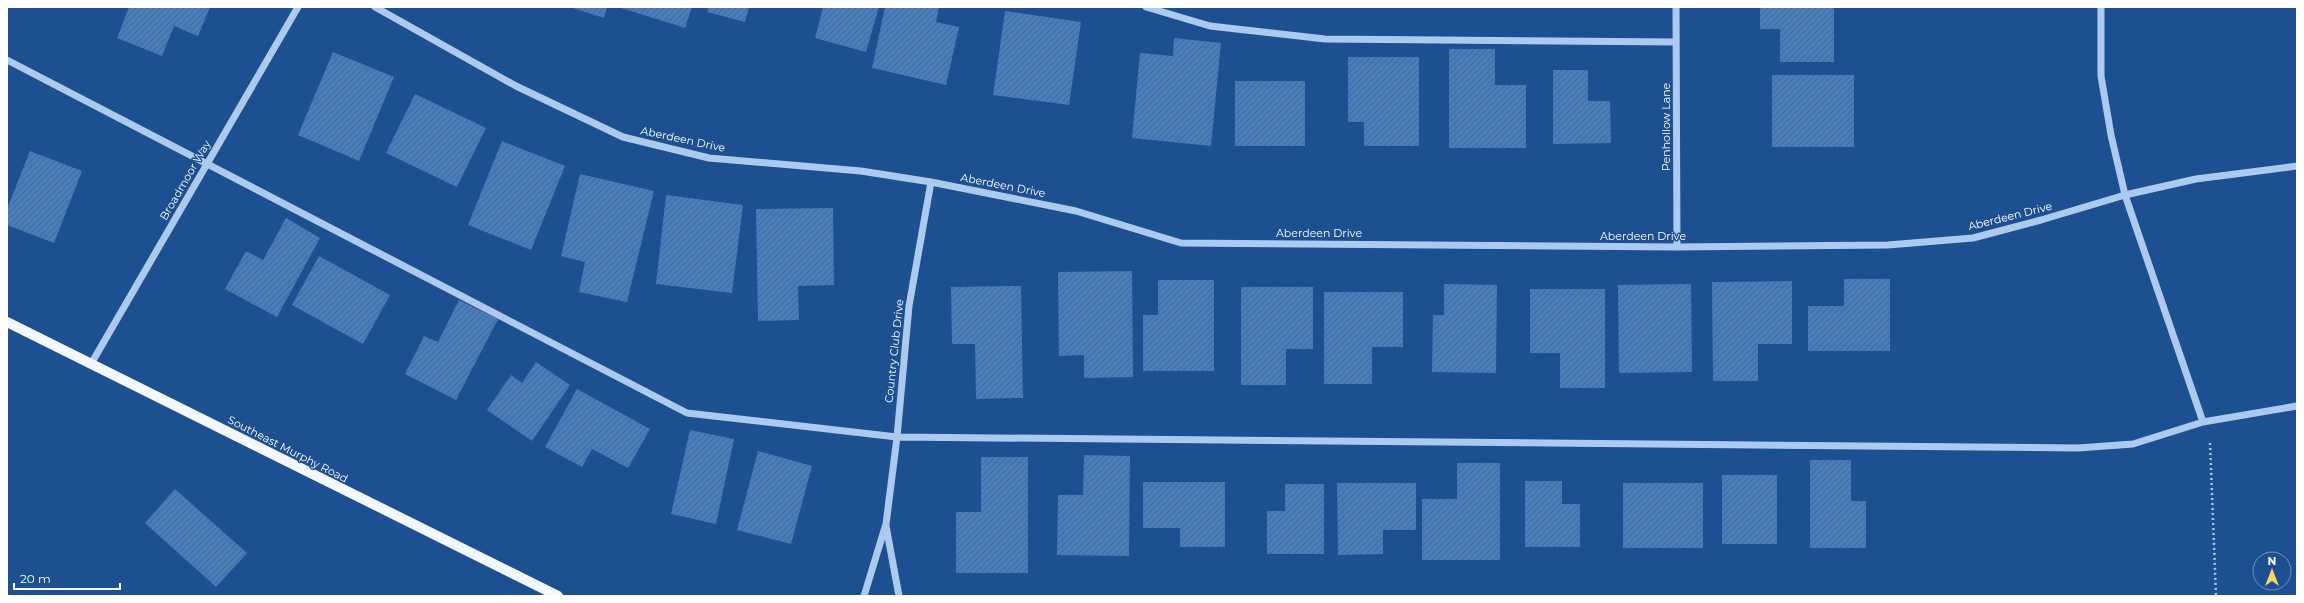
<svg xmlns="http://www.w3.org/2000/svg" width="2304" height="603" font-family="Montserrat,sans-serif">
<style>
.building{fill:url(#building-hatch)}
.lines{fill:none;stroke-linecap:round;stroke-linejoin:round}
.path{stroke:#accaee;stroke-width:2.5;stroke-dasharray:2 3;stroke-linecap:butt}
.minor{stroke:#accaee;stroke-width:7}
.major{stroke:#f3f8ff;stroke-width:10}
.labels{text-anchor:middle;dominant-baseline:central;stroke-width:3;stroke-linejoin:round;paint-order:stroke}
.street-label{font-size:11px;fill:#fff;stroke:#1c5091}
</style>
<defs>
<pattern id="building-hatch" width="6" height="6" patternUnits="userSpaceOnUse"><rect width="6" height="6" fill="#497cba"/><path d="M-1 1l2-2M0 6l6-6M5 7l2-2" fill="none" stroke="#4a6688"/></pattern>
</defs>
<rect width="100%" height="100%" fill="#1c5091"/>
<!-- building -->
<path class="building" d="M129,7H210L198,36L174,26L162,56L117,38Z
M570,7H607L604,18Z
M618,7H692L685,28Z
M709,7H749L745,22L707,12Z
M823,7H879L866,52L815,38Z
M885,7H939L936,22L959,27L946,85L872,68Z
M1760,7H1834V62H1780V29H1760Z
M1005,11L1081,22L1069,105L993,95Z
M1174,38L1221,43L1211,146L1132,138L1140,53L1173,56Z
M1449,49H1495V85H1526V148H1449Z
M333,52L394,77L359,161L298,135Z
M1348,57H1419V146H1364V122H1348Z
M1553,70H1588V101H1610L1611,143L1553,144Z
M1772,75H1854V147H1772Z
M1235,81H1305V146H1235Z
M415,94L486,128L457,187L386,153Z
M502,141L565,166L531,250L468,225Z
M30,151L82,171L54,243L7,225V209Z
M580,174L654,191L627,302L579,292L585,262L561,256Z
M666,195L743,205L732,293L656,284Z
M833,208L834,285L798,286L799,320L758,321L756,209Z
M286,218L320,238L277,317L225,289L246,251L263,260Z
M319,256L390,295L363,344L292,305Z
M1132,271L1133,377L1084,378V355L1059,356L1058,272Z
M1844,279H1890V351H1808V306H1844Z
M1158,280H1214V371H1143V315H1158Z
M1792,281V344H1758V381H1713L1712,282Z
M1444,284L1497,285L1496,373L1432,372L1433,315H1444Z
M1691,284L1692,372L1619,373L1618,285Z
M1021,286L1023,398L976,399L975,344H952L951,287Z
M1241,287H1313V349H1286V385H1241Z
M1530,289H1605V388H1560V353H1530Z
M1324,292H1403V347H1372V384H1324Z
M459,300L498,319L456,400L405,374L424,336L438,342Z
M536,362L570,385L532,441L487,410L511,375L522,383Z
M577,389L650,429L628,468L592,449L582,467L545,447Z
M690,430L734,439L716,524L671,514Z
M758,451L812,466L791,544L737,530Z
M1084,455L1130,456L1129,556L1057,555L1058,495H1083Z
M981,457H1028V573H956V512H981Z
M1810,460H1851V501H1866V548H1810Z
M1457,463H1500V560H1422V499H1457Z
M1722,475H1777V544H1722Z
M1525,481H1562V504H1580V547H1525Z
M1143,482H1225V547H1180V528H1143Z
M1337,483H1416V530H1383V554L1338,555Z
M1623,483H1703V548H1623Z
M1285,484H1324V554H1267V511H1285Z
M175,489L247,553L216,587L145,523Z"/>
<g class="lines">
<!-- path -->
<path class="path" d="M2210,443L2216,596"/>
<!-- minor -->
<path class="minor" d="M375,7L516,86L623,137L709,158L861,171L931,182L1076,211L1181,243L1677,247L1888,245L1973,238L2041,220L2125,195L2196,179L2297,166
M1146,7L1210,26L1325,39L1676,42
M1676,7L1677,247
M2101,7V76L2111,135L2125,195L2203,422
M7,60L687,413L897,437L2078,448L2133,444L2203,422L2297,406
M91,364L298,7
M886,526L899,596
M864,596L886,524L897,437L909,306L931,182"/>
<!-- major -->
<path class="major" d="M7,322L558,596"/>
</g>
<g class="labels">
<!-- street labels -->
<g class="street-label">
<text transform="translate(1666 127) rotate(-90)">Penhollow Lane</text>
<text transform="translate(683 139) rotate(12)">Aberdeen Drive</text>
<text transform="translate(185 180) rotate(-60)">Broadmoor Way</text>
<text transform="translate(1003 185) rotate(11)">Aberdeen Drive</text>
<text transform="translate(2010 216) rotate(-14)">Aberdeen Drive</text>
<text x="1319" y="233">Aberdeen Drive</text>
<text x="1643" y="236">Aberdeen Drive</text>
<text transform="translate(894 351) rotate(-84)">Country Club Drive</text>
<text transform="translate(288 449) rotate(27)">Southeast Murphy Road</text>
</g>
</g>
<!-- border -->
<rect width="2304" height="603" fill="none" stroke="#ffffff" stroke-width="16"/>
<!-- north arrow -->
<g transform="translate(2272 571)"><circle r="19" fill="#1c5091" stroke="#7796bd"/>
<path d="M0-3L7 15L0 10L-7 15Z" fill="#fed26a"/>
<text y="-6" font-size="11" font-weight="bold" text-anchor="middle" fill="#ffffff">N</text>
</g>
<!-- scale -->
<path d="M14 583v6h106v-6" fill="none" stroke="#ffffff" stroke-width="2"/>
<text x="20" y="583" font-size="12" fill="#ffffff" stroke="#1c5091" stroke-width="3" paint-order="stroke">20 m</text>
</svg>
